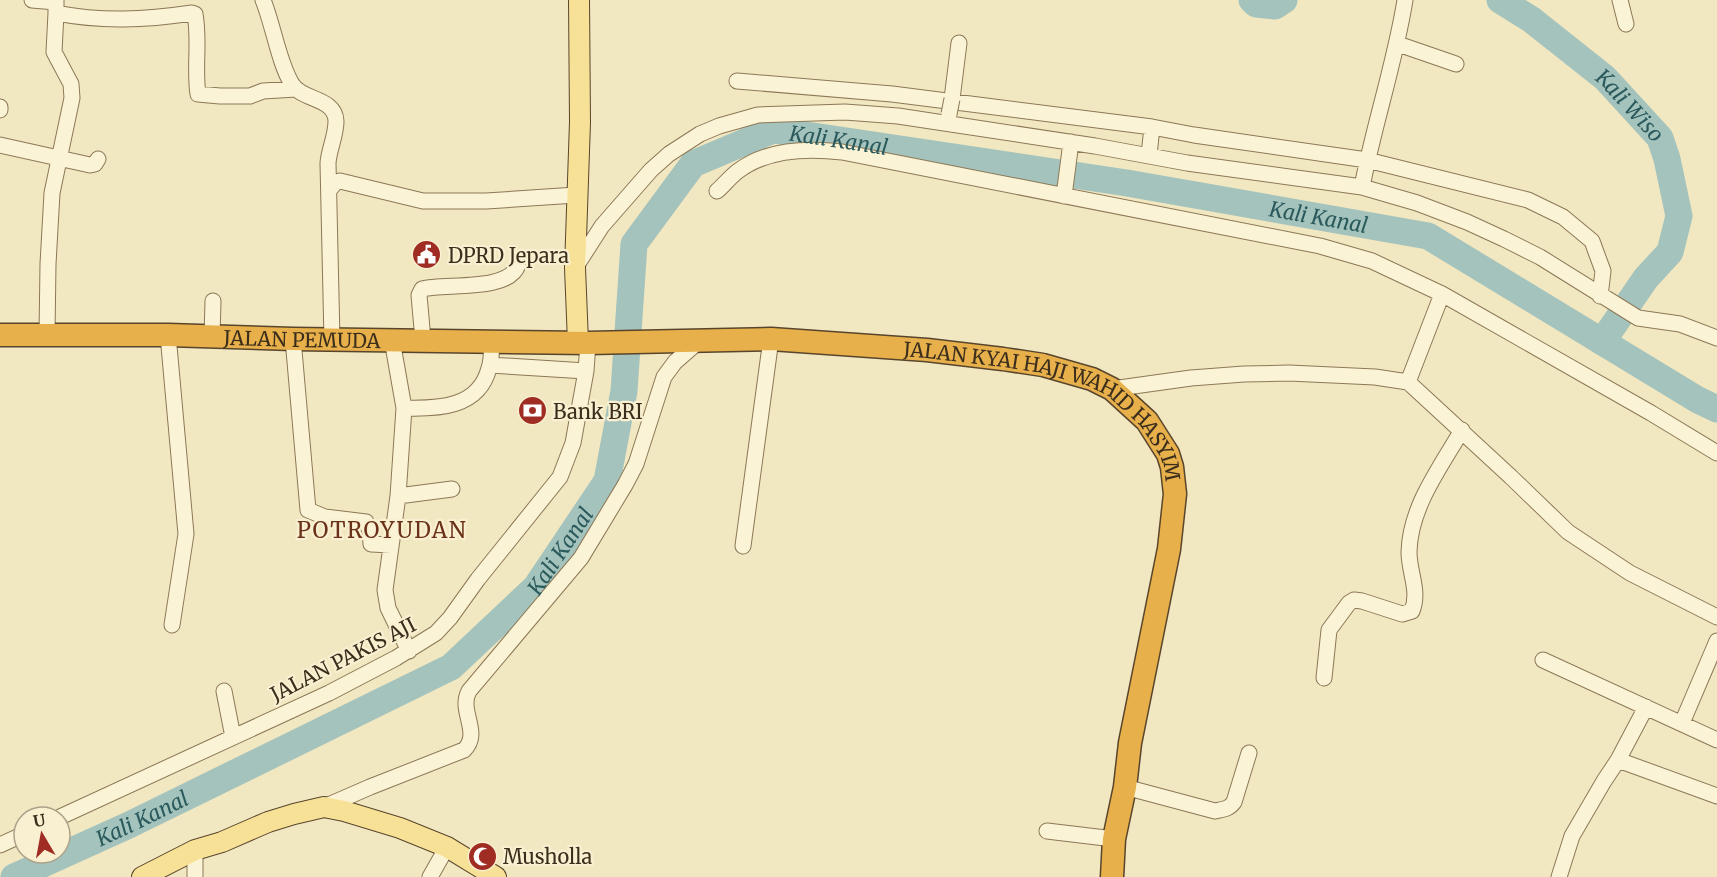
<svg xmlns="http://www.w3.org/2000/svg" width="1717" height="877" font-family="Merriweather,serif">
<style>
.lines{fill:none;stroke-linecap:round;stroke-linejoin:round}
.river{stroke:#a4c3bd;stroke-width:27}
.minor-casing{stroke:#8c7857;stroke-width:17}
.major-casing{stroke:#59452c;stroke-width:22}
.highway-casing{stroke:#59452c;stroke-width:25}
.minor{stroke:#fbf3d5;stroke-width:15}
.major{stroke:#f7e196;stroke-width:20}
.highway{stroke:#e7b04b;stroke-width:22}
.minor-bridge-casing{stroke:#8c7857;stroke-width:17;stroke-linecap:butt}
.minor-bridge{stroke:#fbf3d5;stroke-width:15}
.labels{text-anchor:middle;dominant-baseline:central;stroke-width:4.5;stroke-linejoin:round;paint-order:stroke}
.poi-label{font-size:20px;fill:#3b2e1c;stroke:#f8f0d1;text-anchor:start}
.street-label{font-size:20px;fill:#3b2e1c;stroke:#f8f0d1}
.water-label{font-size:21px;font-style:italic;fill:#2b5a5c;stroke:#f8f0d1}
.quarter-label{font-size:22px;letter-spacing:1.5px;fill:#6b3119;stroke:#f8f0d1}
</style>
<rect width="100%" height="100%" fill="#f1e7c1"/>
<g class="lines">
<!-- river -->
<g class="river">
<path d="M1252,0L1256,4L1275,6L1284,0"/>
<path id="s1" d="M1500,0L1532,20L1605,78L1660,138L1667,159L1679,216L1670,252L1646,278L1602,342"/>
<path id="s2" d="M14,877L129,825L451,667L536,587L607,481L624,391L634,244L693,164L773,130L1127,183L1428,236L1698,400L1717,409"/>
</g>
<defs>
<path id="minor" d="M32,0L56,2
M56,0V13C102,22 145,20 192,13L195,14C200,41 194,68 198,94L220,96H250L263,91L296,89
M263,0C273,24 279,64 292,84C302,101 335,97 336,121C336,136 329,149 328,163L332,340
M1620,0L1626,24
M1398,44L1456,64
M737,81L892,94L1152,127
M952,99L959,43
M0,107V110
M0,145L90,165L95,164L98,159
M1149,155L1152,127L1194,135L1367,160L1528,200L1563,217L1592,241L1603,271L1600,296
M1362,187L1417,203L1467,222L1504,239L1540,257L1638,318L1680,324L1717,338
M330,189L336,182L340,181L423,201H486L576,195
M717,191C724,185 730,177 738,171C767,149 807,148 842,152L1320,246L1372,261L1442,294L1408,382L1375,377L1289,373L1244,374L1191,378L1112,389
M1064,196L1071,142
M575,268L602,226L651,170L669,154L700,134L719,126L758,115L845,112L898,116L1095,146L1187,163L1362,187C1374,124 1395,63 1405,0
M1442,294L1651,413L1717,453
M47,335L48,264L52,193L72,98L71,84L54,52L56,13
M168,335L186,534L172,625
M212,337L213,301
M293,339L308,510L325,517L366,522L370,531L371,544L391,545
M392,340L404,408L398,496L452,489
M423,340L419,295L422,289C446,283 509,292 518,265
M490,365L586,371
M1408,382L1511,477L1568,532L1630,573L1717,617
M404,408C438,409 479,408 489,368C492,360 491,350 492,341
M398,496L385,590L388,608L409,651
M743,546L771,339
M1543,660L1717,740
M1324,678L1329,630L1349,603L1354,600L1362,601L1402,614L1412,611C1420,591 1409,573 1409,552C1410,507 1440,468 1462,430
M224,691L233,737
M1682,723L1717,641
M1618,760L1717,796
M1125,787L1215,811C1224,809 1229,809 1234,802L1249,753
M324,807L370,787L464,750C482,733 458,711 469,691L581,558L625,485L636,464L664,377L675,362L699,341
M60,817L329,693L396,658L436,633L450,618L478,579L560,477L573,443L586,371L588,343
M1047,831L1114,839
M0,845L24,834
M195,877V850
M430,877L447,847
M1559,877L1572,836L1604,781L1618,760L1646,707"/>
<path id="major" d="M578,342L575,268L580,122L579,0
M142,877L195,850L222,842L268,822L294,814L324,807L344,811L400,828L447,847L496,877"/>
<g id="highway">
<path id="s3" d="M0,335H168L293,339L588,343L771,339L927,350L1003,359L1043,365L1092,379L1112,389L1147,421L1168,454L1172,467L1175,494L1169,549L1130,743L1125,787L1114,839L1112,877"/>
</g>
</defs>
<!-- minor casing -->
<use href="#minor" class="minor-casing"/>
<!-- major casing -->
<use href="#major" class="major-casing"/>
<!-- highway casing -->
<use href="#highway" class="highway-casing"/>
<!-- minor -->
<use href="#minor" class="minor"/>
<!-- major -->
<use href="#major" class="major"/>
<!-- highway -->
<use href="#highway" class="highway"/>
<defs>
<path id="minor-bridge" d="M949,114L952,99"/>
</defs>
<!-- minor-bridge casing -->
<use href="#minor-bridge" class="minor-bridge-casing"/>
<!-- minor-bridge -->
<use href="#minor-bridge" class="minor-bridge"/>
</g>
<!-- icons -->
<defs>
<symbol id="civic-disc" viewBox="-11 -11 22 22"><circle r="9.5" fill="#a02d23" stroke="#f8f0d1"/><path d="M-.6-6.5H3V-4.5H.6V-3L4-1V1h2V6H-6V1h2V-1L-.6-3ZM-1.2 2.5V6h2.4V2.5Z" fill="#fff"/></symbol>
<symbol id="bank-disc" viewBox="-11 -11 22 22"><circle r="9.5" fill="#a02d23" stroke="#f8f0d1"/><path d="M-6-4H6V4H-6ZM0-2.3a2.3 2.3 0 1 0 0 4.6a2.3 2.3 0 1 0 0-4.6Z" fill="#fff"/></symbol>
<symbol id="mosque-disc" viewBox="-11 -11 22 22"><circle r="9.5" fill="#a02d23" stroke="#f8f0d1"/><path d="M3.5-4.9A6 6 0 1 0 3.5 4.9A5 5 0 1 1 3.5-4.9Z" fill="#fff"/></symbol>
</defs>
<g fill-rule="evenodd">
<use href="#civic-disc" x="410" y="238" width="33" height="33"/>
<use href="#bank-disc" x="516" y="394" width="33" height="33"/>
<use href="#mosque-disc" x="466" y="840" width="33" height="33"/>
</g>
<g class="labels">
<!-- poi labels -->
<g class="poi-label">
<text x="448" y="255">DPRD Jepara</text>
<text x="553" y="411">Bank BRI</text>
<text x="503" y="856">Musholla</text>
</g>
<!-- street labels -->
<g class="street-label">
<text stroke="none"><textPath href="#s3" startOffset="302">JALAN PEMUDA</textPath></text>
<text stroke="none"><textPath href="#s3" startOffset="1068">JALAN KYAI HAJI WAHID HASYIM</textPath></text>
<text transform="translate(343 659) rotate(-27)">JALAN PAKIS AJI</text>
</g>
<!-- water labels -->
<g class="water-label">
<text stroke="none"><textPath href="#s1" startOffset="168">Kali Wiso</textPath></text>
<text stroke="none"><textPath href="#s2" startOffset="1221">Kali Kanal</textPath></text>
<text stroke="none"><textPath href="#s2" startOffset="1707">Kali Kanal</textPath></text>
<text stroke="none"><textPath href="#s2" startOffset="645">Kali Kanal</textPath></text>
<text stroke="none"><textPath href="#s2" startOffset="141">Kali Kanal</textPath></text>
</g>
<!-- quarter labels -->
<g class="quarter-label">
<text x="382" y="530">POTROYUDAN</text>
</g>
</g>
<!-- north arrow -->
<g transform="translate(42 835) rotate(350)"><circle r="28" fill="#f8f0d1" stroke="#aca289" stroke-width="1.5"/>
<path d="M0-4.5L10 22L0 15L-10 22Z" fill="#a02d23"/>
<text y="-9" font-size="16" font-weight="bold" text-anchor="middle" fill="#3b2e1c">U</text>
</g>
</svg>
